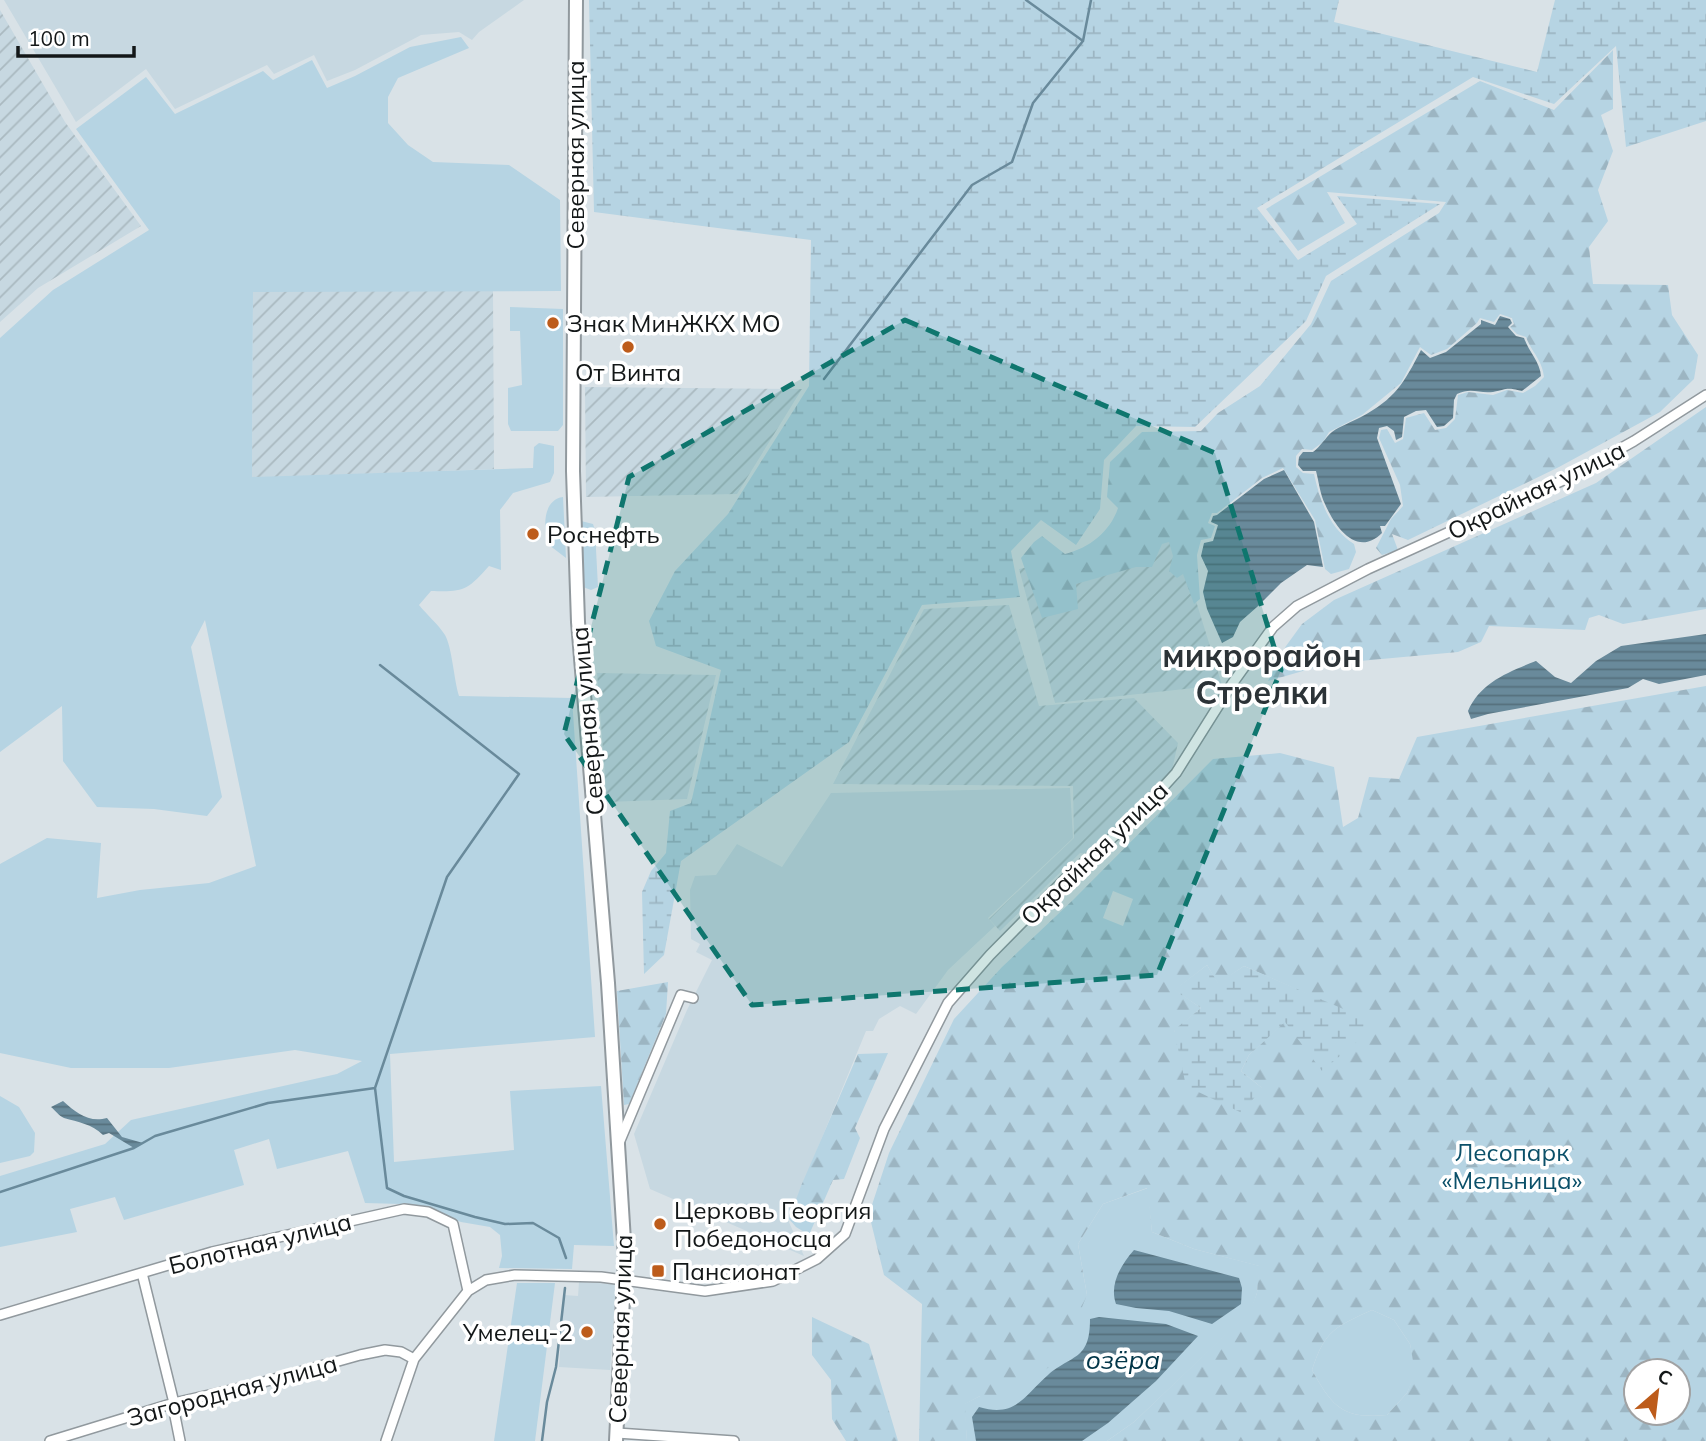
<svg xmlns="http://www.w3.org/2000/svg" width="1706" height="1441" font-family="Mulish,sans-serif">
<style>
.built{fill:#c7d8e1}
.industrial{fill:url(#industrial-furrows)}
.green{fill:#b6d4e3}
.forest{fill:url(#forest-firs);fill-rule:evenodd}
.wetland{fill:url(#wetland-marsh)}
.water{fill:url(#water-rules)}
.lines{fill:none;stroke-linecap:round;stroke-linejoin:round}
.stream{stroke:#698a9b;stroke-width:2.5}
.minor-casing{stroke:#91999e;stroke-width:12}
.secondary-casing{stroke:#91999e;stroke-width:16}
.minor{stroke:#fff;stroke-width:9}
.secondary{stroke:#fff;stroke-width:12}
.marked{fill:#0f766e;fill-opacity:0.2;stroke:#0f766e;stroke-width:5;stroke-dasharray:14 9;stroke-linejoin:round}
.poi-dot{fill:#bd5c1b;stroke:#fff;stroke-width:2.5}
.labels{text-anchor:middle;dominant-baseline:central;stroke-width:7;stroke-linejoin:round;paint-order:stroke}
.street-label{font-size:24px;fill:#131718;stroke:#fff}
.poi-label{font-size:24px;fill:#131718;stroke:#fff;text-anchor:start}
.park-label{font-size:24px;fill:#0b5069;stroke:#fff}
.water-label{font-size:26px;font-style:italic;fill:#023648;stroke:#fff}
.district-label{font-size:32px;font-weight:bold;fill:#2c3337;stroke:#fff}
</style>
<defs>
<pattern id="industrial-furrows" width="10" height="10" patternUnits="userSpaceOnUse" patternTransform="scale(1.75)"><rect width="10" height="10" fill="#c7d8e1"/><path d="M-1 1l2-2M0 10L10 0M9 11l2-2" fill="none" stroke="#aab9c0"/></pattern>
<pattern id="forest-firs" width="22" height="20" patternUnits="userSpaceOnUse" patternTransform="scale(1.75)"><rect width="22" height="20" fill="#b6d4e3"/><path d="M5 1l3.5 6h-7zM16 11l3.5 6h-7z" fill="#9cb5c2"/></pattern>
<pattern id="wetland-marsh" width="20" height="14" patternUnits="userSpaceOnUse" patternTransform="scale(1.75)"><rect width="20" height="14" fill="#b6d4e3"/><path d="M1 5h8M5 5V1M11 12h8M15 12V8" fill="none" stroke="#9cb5c2"/></pattern>
<pattern id="water-rules" width="6" height="5" patternUnits="userSpaceOnUse" patternTransform="scale(1.75)"><rect width="6" height="5" fill="#698a9b"/><path d="M0 2.5h6" fill="none" stroke="#55707d"/></pattern>
</defs>
<rect width="100%" height="100%" fill="#d9e2e7"/>
<!-- built -->
<path class="built" d="M4,0H524L479,32L472,40L459,32L421,35L355,70L327,81L314,55L274,74L267,65L175,109L146,69L76,122Z
M1070,788L1073,838L988,918L995,926L948,970L916,1014L900,1006L879,1019L873,1031H866L788,1220L804,1256L650,1189L634,1134L687,1010L712,960L696,952L700,944L691,939L690,890L695,876L716,875L737,844L782,867L831,793Z
M579,1282L616,1284L610,1370L559,1367L564,1295L578,1296Z"/>
<!-- industrial -->
<path class="industrial" d="M0,10L65,122L141,226L38,288L0,322Z
M253,291H493L494,469L252,478Z
M585,387L802,389L737,494L586,497Z
M1175,533L1222,685L1055,703L1019,569Z
M1009,605L1039,706L1134,698L1178,743L1172,770L1134,814L1087,854L1080,853L1000,931L989,919L1074,838L1073,786L833,784L924,609Z
M597,673L716,675L687,799L607,802Z"/>
<!-- green -->
<path class="green" d="M461,37L469,48L398,78L388,97V123L408,145L433,162L509,165L560,200L561,291L253,292L252,477L533,468L534,447L539,443L554,446V473L550,482L513,493L500,510L501,570L489,566C467,591 463,592 431,591L419,605C427,615 438,624 445,635C452,647 454,680 459,696L572,698L595,1037L390,1054L394,1162L514,1150L510,1091L601,1086L614,1246L574,1245L572,1269L499,1268L502,1256L500,1235L490,1227L461,1222L432,1211L402,1204L365,1203L348,1151L277,1169L269,1139L234,1150L244,1185L124,1220L115,1197L70,1209L77,1232L0,1247V1176L105,1144L131,1120L337,1074L362,1061L295,1050L169,1068H71L0,1053V864L47,838L101,843L97,898L140,890L209,883L256,866L205,620L191,647L222,797L207,816L154,809L97,807L63,761L62,706L0,752V338L53,290L149,230L76,129L146,77L175,114L263,71L273,80L312,60L327,88L355,76L410,47Z
M510,307L563,309V425L558,431H511L508,424V388L522,385L520,331H510Z
M563,497L566,558L549,545C543,529 542,500 563,497Z
M581,521L593,524L595,530L598,587L591,590L583,587Z
M0,1096L19,1107L35,1133L34,1152L30,1156L0,1163Z
M1148,1188L1152,1232L1194,1249L1260,1266L1257,1293L1251,1311L1134,1422L1107,1441H967L964,1404L980,1396L1087,1295L1078,1244L1103,1204Z
M517,1283H555L535,1441H494Z
M1372,1310L1394,1320L1410,1344L1416,1372L1407,1393L1387,1415C1343,1419 1333,1408 1312,1370C1325,1330 1335,1327 1372,1310Z"/>
<!-- forest -->
<path class="forest" d="M1613,50V109L1601,115L1613,151L1598,190L1608,221L1589,247L1593,284L1668,285L1672,315L1698,355L1694,379L1660,412L1559,467L1408,540L1392,534L1398,550L1382,555L1376,548L1391,519L1403,506L1400,485L1379,438L1381,430L1387,429L1395,443L1403,439L1406,418L1424,413L1435,430L1446,428L1455,419L1458,395L1468,392L1493,395L1507,390L1523,393L1535,386L1544,377C1542,359 1532,353 1526,337L1517,334L1510,327L1514,324L1512,318L1500,314L1494,322L1480,318L1477,323L1447,349L1431,355L1420,347L1401,383L1362,415L1329,432L1323,442L1312,450L1302,449L1296,456V467L1303,473L1314,474C1320,501 1329,528 1354,544L1356,552L1349,569L1331,574L1325,569L1315,520L1283,468L1262,478L1217,513H1212L1208,523L1215,526L1211,538L1201,540L1197,555L1200,599L1194,604L1183,574L1177,578L1169,571L1173,556L1169,542L1162,544L1152,567H1136L1076,584L1078,609L1042,618L1021,558L1034,542L1042,536L1065,554C1089,548 1110,532 1118,508L1107,497L1110,462L1142,432L1201,431L1218,413L1260,386L1311,324L1331,281L1439,213L1446,202L1327,192L1345,223L1298,251L1266,209L1480,81L1554,110Z
M1706,407V609L1623,624L1599,615L1589,618L1585,630L1489,626L1481,642L1458,652L1327,664L1268,681L1286,646L1302,624L1334,600L1596,483Z
M1706,686V1441H1107L1134,1422L1250,1311L1257,1293L1259,1266L1194,1249L1152,1232L1147,1188L1103,1204L1078,1244L1087,1295L1061,1358L995,1408L980,1396L965,1404L967,1441H919L922,1304L884,1275L869,1214L889,1153L954,1019L1002,967L1073,900L1213,759L1280,753L1334,767L1343,827L1358,818L1369,777L1399,779L1417,737ZM1113,891L1133,899L1123,926L1103,918ZM1207,965L1218,984L1244,966L1377,1025L1285,1021L1249,1055L1241,1071L1262,1088L1174,1031L1201,1008L1175,990ZM1372,1310L1394,1320L1410,1344L1415,1372L1407,1393L1387,1415C1343,1419 1333,1408 1312,1370C1325,1330 1335,1327 1372,1310ZM1636,1371H1678V1413H1636Z
M668,982L666,1014L629,1104L624,1105L617,991Z
M888,1053L855,1128L860,1138L844,1179L833,1180L809,1235L796,1227L789,1219L801,1186L858,1054Z
M812,1317L869,1344L898,1441H846L832,1419L831,1380L812,1355Z"/>
<!-- wetland -->
<path class="wetland" d="M589,0H1339L1334,22L1537,72L1555,0H1706V121L1626,147L1616,46L1554,104L1473,77L1257,208L1298,260L1357,224L1337,196L1440,204L1326,276L1306,321L1195,427L1136,426L1104,460L1100,509L1076,545L1041,520L1011,551L1020,597L922,605L849,742L681,861L664,955L644,974L642,892L651,871L666,853L670,811L691,803L721,670L656,646L649,621L675,571L728,514L809,386L811,240L594,212Z
M1207,965L1218,983L1244,966L1378,1024L1322,1071L1285,1022L1249,1055L1241,1071L1262,1088L1242,1113L1186,1086L1174,1030L1201,1008L1174,990Z"/>
<!-- water -->
<path class="water" d="M1500,316L1510,319L1512,323L1508,327L1516,336L1524,338C1529,352 1540,362 1541,376L1522,391C1505,387 1508,389 1493,392C1479,394 1472,387 1457,394L1454,400L1453,418L1444,426L1437,427L1426,410L1416,411L1404,417L1402,437L1396,440L1394,431L1387,426L1379,428L1377,438L1401,504L1385,526H1380L1382,533C1357,558 1335,527 1325,504C1320,494 1319,482 1316,471H1303L1298,465L1299,457L1303,452H1313C1321,446 1325,438 1332,432C1340,426 1352,422 1361,417C1395,399 1404,383 1421,350L1430,358L1446,352L1481,324V320L1495,325Z
M1284,470L1314,522L1323,567L1307,565L1281,583L1257,607L1240,622L1233,637L1222,643L1207,609L1203,592L1208,571L1201,556L1204,543L1213,541L1218,525L1211,522L1213,516L1217,515L1264,479Z
M1706,634V675L1659,684L1643,679L1628,688L1488,714L1471,719L1468,711C1480,683 1508,672 1536,661L1555,677L1571,683L1596,661L1621,646Z
M63,1101C76,1113 89,1123 107,1118L122,1137L143,1143L134,1148L109,1133L103,1135C92,1124 78,1122 64,1118C59,1116 56,1111 51,1107Z
M1134,1250L1239,1278L1242,1288L1241,1304L1212,1324L1169,1311L1136,1308L1116,1304C1109,1284 1121,1265 1134,1250Z
M1099,1317L1166,1324L1198,1336L1156,1381L1108,1423L1082,1441H976L972,1417L979,1407C1016,1418 1024,1396 1048,1375C1072,1354 1090,1361 1090,1319Z"/>
<g class="lines">
<!-- stream -->
<path class="stream" d="M1083,41L1091,0
M824,379L972,185L1012,162L1033,103L1083,41L1026,0
M375,1088L447,877L519,774L380,665
M0,1192L134,1148L155,1136L268,1103L375,1088L387,1188L404,1196L475,1217L505,1224L533,1223L559,1238L566,1258
M542,1441L547,1402L556,1367L565,1288"/>
<defs>
<path id="minor" d="M619,1143L681,995L693,998
M142,1273L174,1403V1411L180,1441
M0,1315L212,1252L404,1209L428,1212L453,1224L468,1291
M617,1433L734,1441
M50,1441L174,1403L253,1385L360,1355L385,1350L401,1352L414,1359
M386,1441L414,1359L468,1291L486,1280L515,1275L601,1277L705,1291L773,1281L817,1259L845,1234L884,1129L948,1003L990,955L1067,877L1135,818L1176,773L1232,684L1273,627L1297,606L1368,569L1568,478L1634,441L1706,395"/>
<path id="secondary" d="M576,0L573,471L578,622L608,983L625,1257L616,1441"/>
</defs>
<!-- minor casing -->
<use href="#minor" class="minor-casing"/>
<!-- secondary casing -->
<use href="#secondary" class="secondary-casing"/>
<!-- minor -->
<use href="#minor" class="minor"/>
<!-- secondary -->
<use href="#secondary" class="secondary"/>
</g>
<!-- marked area -->
<path class="marked" d="M905,320L1215,453L1281,670L1157,975L752,1005L564,734L629,477Z"/>
<!-- markers -->
<g class="poi-dot">
<circle cx="553" cy="323" r="7"/>
<circle cx="628" cy="347" r="7"/>
<circle cx="533" cy="534" r="7"/>
<circle cx="660" cy="1224" r="7"/>
<rect x="651" y="1264" width="14" height="14" rx="3.5"/>
<circle cx="587" cy="1332" r="7"/>
</g>
<g class="labels">
<!-- street labels -->
<g class="street-label">
<text transform="translate(575 155) rotate(-90)">Северная улица</text>
<text transform="translate(1536 490) rotate(-26)">Окрайная улица</text>
<text transform="translate(587 721) rotate(-95)">Северная улица</text>
<text transform="translate(1094 853) rotate(-44)">Окрайная улица</text>
<text transform="translate(260 1243) rotate(-14)">Болотная улица</text>
<text transform="translate(620 1329) rotate(-88)">Северная улица</text>
<text transform="translate(232 1390) rotate(-15)">Загородная улица</text>
</g>
<!-- poi labels -->
<g class="poi-label">
<text x="567" y="323">Знак МинЖКХ МО</text>
<text x="628" y="372" text-anchor="middle">От Винта</text>
<text x="547" y="534">Роснефть</text>
<text x="674" y="1210">Церковь Георгия<tspan x="674" dy="28">Победоносца</tspan></text>
<text x="672" y="1271">Пансионат</text>
<text x="573" y="1332" text-anchor="end">Умелец-2</text>
</g>
<!-- park labels -->
<g class="park-label">
<text x="1512" y="1152">Лесопарк<tspan x="1512" dy="28">«Мельница»</tspan></text>
</g>
<!-- water labels -->
<g class="water-label">
<text x="1123" y="1359">озёра</text>
</g>
<!-- district labels -->
<g class="district-label">
<text x="1262" y="655">микрорайон<tspan x="1262" dy="37">Стрелки</tspan></text>
</g>
</g>
<!-- north arrow -->
<g transform="translate(1657 1392) rotate(28)"><circle r="33" fill="#ffffff" stroke="#a1a2a3" stroke-width="2"/>
<path d="M0-5L12 26L0 18L-12 26Z" fill="#bd5c1b"/>
<text y="-10" font-size="19" font-weight="bold" text-anchor="middle" fill="#131718">С</text>
</g>
<!-- scale -->
<path d="M18 46v10h116v-10" fill="none" stroke="#131718" stroke-width="3.5"/>
<text x="28" y="46" font-size="21" fill="#131718" stroke="#ffffff" stroke-width="5" paint-order="stroke">100 m</text>
</svg>
